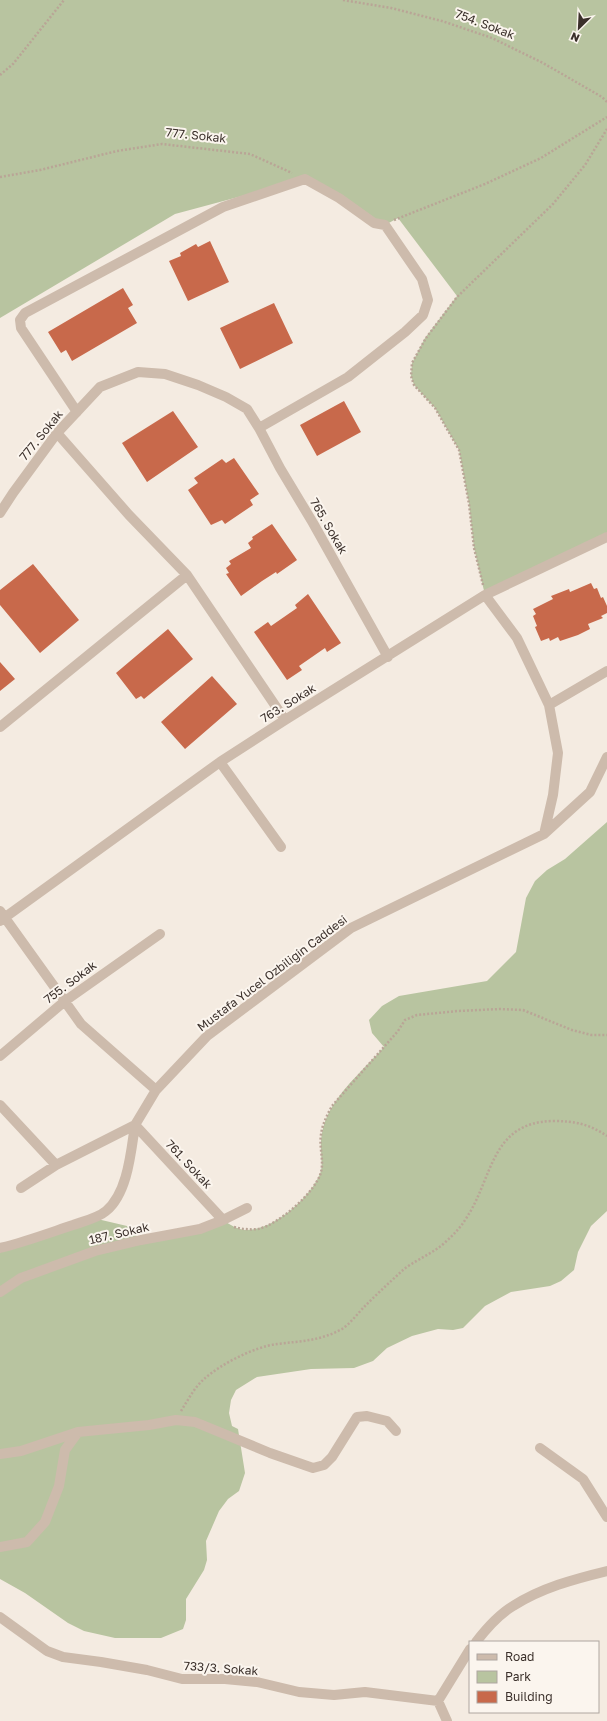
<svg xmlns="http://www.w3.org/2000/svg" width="607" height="1721" font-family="'Golos Text',sans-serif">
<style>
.green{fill:#b8c4a0}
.building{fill:#c8694b}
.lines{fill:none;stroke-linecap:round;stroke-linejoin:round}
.path{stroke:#b9a596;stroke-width:2.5;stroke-dasharray:2 2;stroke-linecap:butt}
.minor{stroke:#cdbbac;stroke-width:10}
.labels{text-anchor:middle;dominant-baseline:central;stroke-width:4;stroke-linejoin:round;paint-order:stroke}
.street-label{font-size:12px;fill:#3b302b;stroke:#fbf5ee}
</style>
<rect width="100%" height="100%" fill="#f4ebe1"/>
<!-- green -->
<path class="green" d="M0,0H607V537L485,595L474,548L469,504L459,450L435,408L414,385L411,376L412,363L425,338L457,296L398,218L385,225L305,179L175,214L0,318Z
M607,822V1211L591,1226L578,1252L574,1270L561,1281L550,1286L511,1292L485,1306L463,1328L453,1330L438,1329L412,1336L387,1348L373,1361L354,1368L311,1369L257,1377L236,1390L231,1400L229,1413L232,1426L238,1429L245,1473L239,1491L228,1499L219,1511L206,1541L207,1560L204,1570L186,1599V1620L183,1629L161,1638H115L84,1631L68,1623L25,1593L0,1579V1248L93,1218L127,1226L141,1240L223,1220C230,1225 237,1229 245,1230C273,1231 310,1198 320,1174C323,1166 321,1158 321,1150C320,1135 324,1120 332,1107C345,1085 367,1066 384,1047L372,1033L369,1020L382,1006L399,996L487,981L516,952L526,898L535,881L547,870L565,859Z"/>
<!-- building -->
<path class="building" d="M210,241L229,282L188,301L169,261L181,256L180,253L196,244L198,247Z
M123,288L133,305L128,308L137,323L72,361L66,350L61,353L48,332Z
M274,303L293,343L240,369L220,328Z
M344,401L361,432L317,456L300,425Z
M173,411L198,447L147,482L122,443Z
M234,458L259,494L250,500L253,505L225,524L222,520L211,525L188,490L198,483L194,478L222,459L226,463Z
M272,524L297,560L277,574L276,572L262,581L241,596L226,574L229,573L226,568L231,564L229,561L251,548L248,543L253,539L252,537Z
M33,564L79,620L40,653L0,605V590Z
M591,583L594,589L597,588L601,598L603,597L607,606V613L601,616L603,618L588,624L590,629L578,635L560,641L558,637L550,641L549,638L541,641L535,627L537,626L533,616L536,614L533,609L553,599L551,596L569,589L570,592Z
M308,594L341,643L327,652L325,648L299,666L302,670L287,680L254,632L268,622L271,626L297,608L295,605Z
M168,629L193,659L144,699L141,696L136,699L116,673Z
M0,662L15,679L0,691Z
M212,676L237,704L185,749L161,722Z"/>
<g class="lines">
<!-- path -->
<path class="path" d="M343,0L391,8L442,21L492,38L543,63L602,97L607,102
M0,75L13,64L64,0
M0,177L40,170L117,151L162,144L250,154L292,173
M394,220L485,184L541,158L607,117
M483,585L474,548L469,504L459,450L435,408L414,385L411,376L412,363L426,338L457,297L553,204L585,165L607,129
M234,1227C242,1229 250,1230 258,1229C278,1225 316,1192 321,1172C324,1160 319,1147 321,1135C322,1125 327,1115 332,1106L398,1031L405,1020L417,1015L458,1011L500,1009L523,1010L572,1030L591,1035H607
M181,1411C188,1400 194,1388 204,1379C221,1364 254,1347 277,1344C301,1341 320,1341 342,1329C350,1324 358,1313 365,1306C377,1294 390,1282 403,1270C414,1261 429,1255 441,1246C451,1237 460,1229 467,1217C493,1177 491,1122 553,1121C575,1121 589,1124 607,1136"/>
<!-- minor -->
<path class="minor" d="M77,412L21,328L20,320L25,313L223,207L305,179L339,198L374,223L385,225L422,279L428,300L423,315L405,332L348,377L259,428
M57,433L129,515L187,575L285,720
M0,513L13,493L57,433L100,387L138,372L165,374L198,385L226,397L247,409L259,428L280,468L313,523L388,657
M485,595L517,638L549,705L558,753L553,795L544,834
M549,705L607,671
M0,727L187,575
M220,762L281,847
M0,911L81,1024L156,1090
M0,921L220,762L285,720L485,595L607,537
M0,1056L65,1001L160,934
M0,1105L56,1165
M135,1125L223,1220
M21,1188L56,1165L135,1125L156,1090L207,1036L351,928L544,834L590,792L607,757
M0,1248C25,1242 49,1233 73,1225C84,1221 98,1218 106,1211C128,1193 131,1151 135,1125
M0,1292L21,1278L95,1251L141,1240L200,1229L223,1220L247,1208
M540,1448L583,1479L607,1517
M0,1454L21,1451L78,1432L149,1425L176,1420L195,1422L270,1453L313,1468L324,1465L332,1457L357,1417L367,1416L387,1421L396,1431
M0,1547L27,1542L45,1522L59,1486L65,1450L78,1432
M0,1617L47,1651L63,1657L101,1662L147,1670L182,1679H225L257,1682L299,1692L334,1695L365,1692L438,1701L470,1649
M476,1642C486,1629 498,1615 513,1606C541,1588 574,1579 607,1571
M438,1701L447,1721"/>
</g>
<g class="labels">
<!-- street labels -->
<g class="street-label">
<text transform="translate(485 24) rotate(21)">754. Sokak</text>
<text transform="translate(196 135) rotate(6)">777. Sokak</text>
<text transform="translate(41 435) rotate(-51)">777. Sokak</text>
<text transform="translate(329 526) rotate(60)">765. Sokak</text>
<text transform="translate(288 703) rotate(-32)">763. Sokak</text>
<text transform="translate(272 973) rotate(-37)">Mustafa Yucel Ozbiligin Caddesi</text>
<text transform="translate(70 982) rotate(-37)">755. Sokak</text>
<text transform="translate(189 1164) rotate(47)">761. Sokak</text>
<text transform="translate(119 1233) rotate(-13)">187. Sokak</text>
<text transform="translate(221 1668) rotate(4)">733/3. Sokak</text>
</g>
</g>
<!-- legend -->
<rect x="469" y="1641" width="130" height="72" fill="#fbf5ee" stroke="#aea6a0"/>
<rect x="477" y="1654" width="20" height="6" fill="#cdbbac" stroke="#aea6a0"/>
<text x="505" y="1661" font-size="12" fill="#3b302b">Road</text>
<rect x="477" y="1671" width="20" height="12" fill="#b8c4a0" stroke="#aea6a0"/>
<text x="505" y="1681" font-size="12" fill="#3b302b">Park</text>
<rect x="477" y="1691" width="20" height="12" fill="#c8694b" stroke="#aea6a0"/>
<text x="505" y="1701" font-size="12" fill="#3b302b">Building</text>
<!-- north arrow -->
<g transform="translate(579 28) rotate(204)" stroke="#fbf5ee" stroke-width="3" paint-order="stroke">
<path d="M0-3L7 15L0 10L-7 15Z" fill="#3b302b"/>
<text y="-6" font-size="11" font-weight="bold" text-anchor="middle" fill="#3b302b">N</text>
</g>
</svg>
